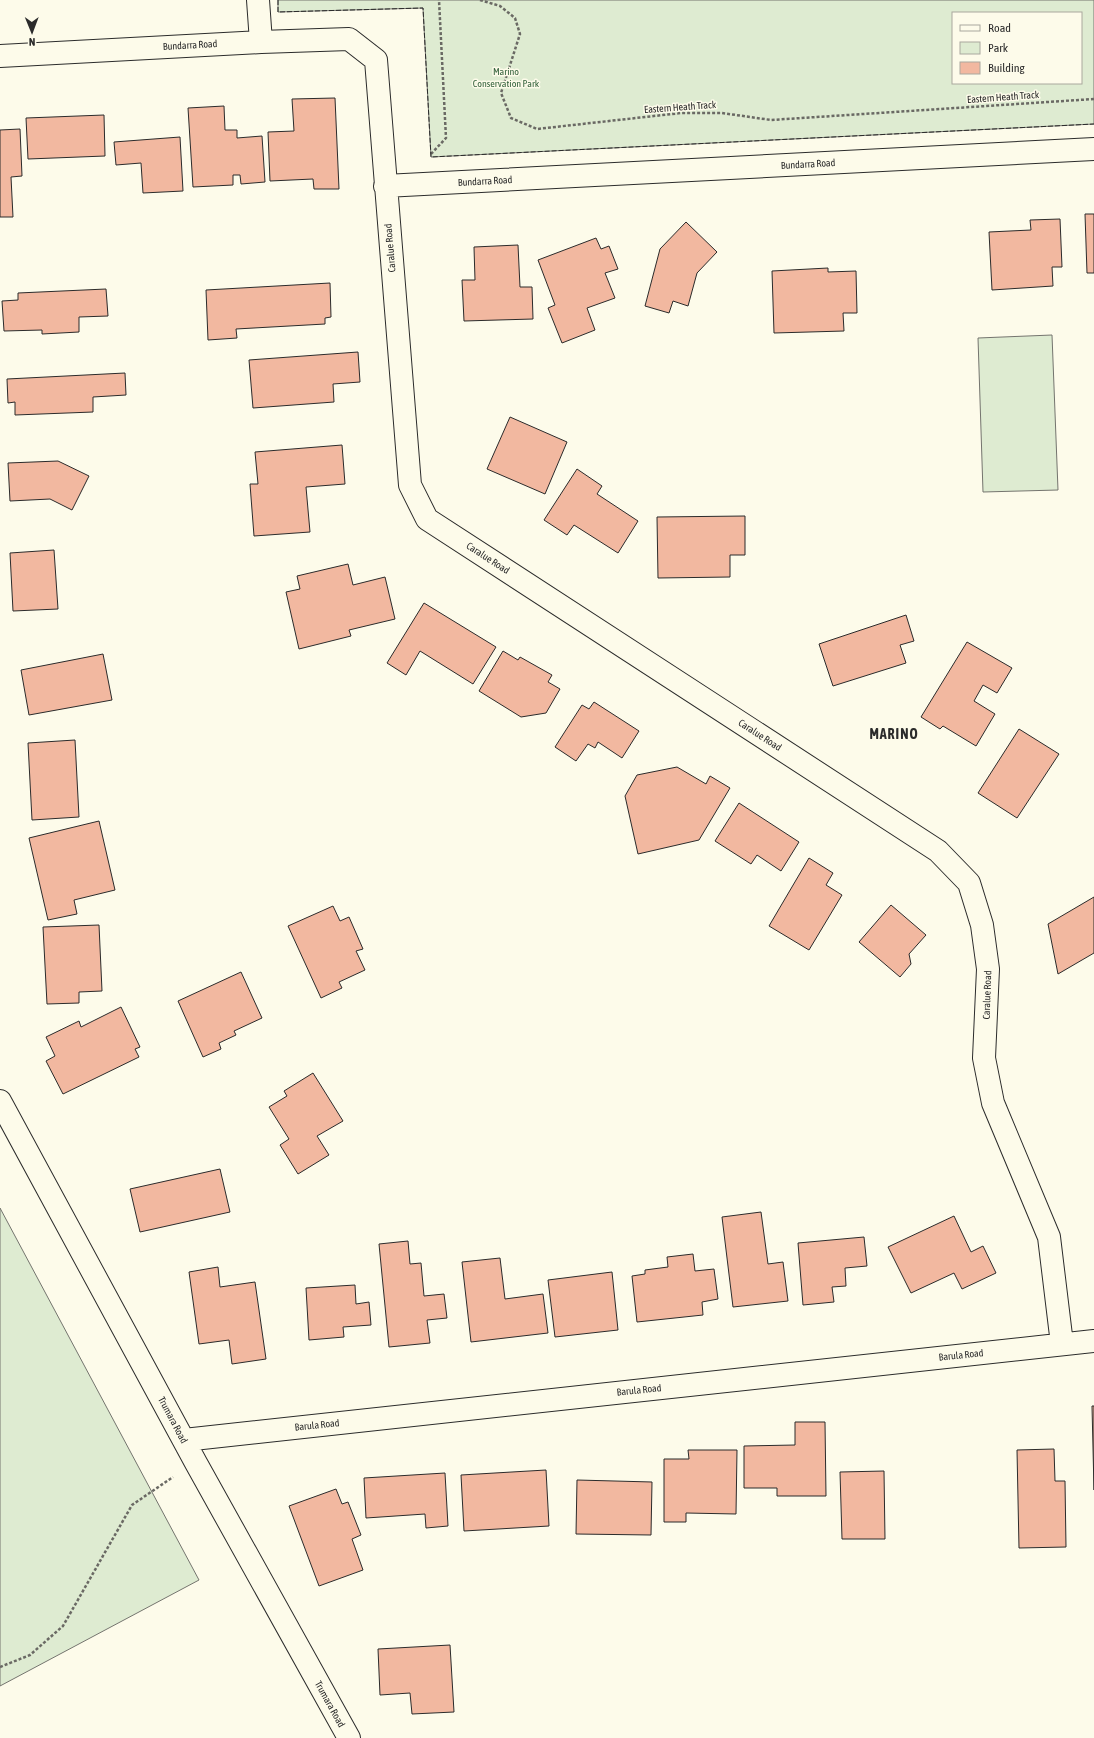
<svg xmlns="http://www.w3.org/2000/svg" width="1094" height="1738" font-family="'Asap Condensed',sans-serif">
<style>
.green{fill:#deebd1;stroke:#74746e;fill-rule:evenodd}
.building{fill:#f2b8a0;stroke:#2b2b2b}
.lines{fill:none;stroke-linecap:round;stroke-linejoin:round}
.minor-casing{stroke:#2b2b2b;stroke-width:24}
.path{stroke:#6a6964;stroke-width:2.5;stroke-dasharray:3 2;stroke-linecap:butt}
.minor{stroke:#fdfbea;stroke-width:22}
.fence{stroke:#2b2b2b;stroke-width:1;stroke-dasharray:5 2;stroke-linecap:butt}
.labels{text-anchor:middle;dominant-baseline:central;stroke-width:3;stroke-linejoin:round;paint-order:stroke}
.street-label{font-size:10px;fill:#2b2b2b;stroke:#fdfbea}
.park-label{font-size:10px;fill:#34623c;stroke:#fdfbea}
.district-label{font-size:14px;font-weight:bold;letter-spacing:1px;fill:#2b2b2b;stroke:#fdfbea}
</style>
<rect width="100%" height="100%" fill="#fdfbea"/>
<!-- green -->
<path class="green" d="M278,0H1094V124L431,157L423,8L278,12ZM953,13H1081V83H953Z
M1052,335L1058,490L983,492L978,338Z
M0,1208L199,1580L0,1686Z"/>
<!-- building -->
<path class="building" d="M335,98L339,189H314L313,179L270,181L268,132L294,131L292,99Z
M224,106L225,130H237V138L262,136L265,182L241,184L240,175H233V185L193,187L188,108Z
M104,115L105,156L28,159L26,118Z
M20,129L22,176L11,177L13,217H0V130Z
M180,137L183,191L143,193L141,163L116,165L114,142Z
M1085,214H1094V273H1087Z
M1060,219L1062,267H1052L1053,286L992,290L989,232L1031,230L1030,220Z
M686,222L717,252L697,273L688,306L673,301L669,313L645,306L660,249Z
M596,238L601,249L609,246L618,269L605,273L615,298L587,308L595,330L562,343L548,308L555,305L538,260Z
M518,245L520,287H532L533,319L464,321L462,280H475L474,247Z
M828,268V272L856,271L857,313H843L844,331L774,333L772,271Z
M330,283L331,317L325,318V324L236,329L237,338L208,340L206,290Z
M106,289L108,316L79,317V332L42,334V330L4,331L2,301L18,300V293Z
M358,352L360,382L333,384L334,402L253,408L249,360Z
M125,373L126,395L93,397V412L15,415V402L8,403L7,379Z
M510,417L567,442L545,494L487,469Z
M342,445L345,484L306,487L310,532L254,536L250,484H258L255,452Z
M58,461L89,476L72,510L50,499L10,501L8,463Z
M577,469L602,486L597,494L638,521L618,553L574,525L567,535L544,520Z
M745,516V555H730V577L658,578L657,517Z
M54,550L58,609L13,611L10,553Z
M348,564L353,585L385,577L395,619L349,630L351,636L299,649L286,592L300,589L297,576Z
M424,603L496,647L473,684L420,651L406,675L387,663Z
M906,615L914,641L900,645L906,663L833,686L819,644Z
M967,642L1012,668L997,693L983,685L974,701L995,714L976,746L943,726L940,729L921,717Z
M503,651L518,660L520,657L552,675L548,682L560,689L546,713L521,717L479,691Z
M103,654L112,700L29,715L21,670Z
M594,702L639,731L622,758L598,742L595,748L588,744L576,761L555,747L582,705L589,709Z
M1019,729L1059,754L1017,818L978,793Z
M75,740L79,817L32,820L28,743Z
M677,767L706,784L710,776L730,788L699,840L638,854L625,796L637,775Z
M739,803L799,842L781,871L757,855L751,864L715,841Z
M99,821L115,890L74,900L77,914L48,920L29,838Z
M809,858L833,873L826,885L842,895L809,950L769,926Z
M1094,897V953L1058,974L1048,924Z
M891,905L926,935L909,954L911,964L900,977L859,942Z
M333,906L340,921L349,917L363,949L356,951L365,970L339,982L342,988L321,998L288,926Z
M99,925L102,991L79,992V1003L47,1004L43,927Z
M241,972L262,1018L234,1031L236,1035L219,1043L221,1049L203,1057L178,1001Z
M121,1007L140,1047L135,1049L139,1057L63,1094L46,1061L55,1056L46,1037L79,1021L81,1027Z
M313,1073L343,1121L317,1136L329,1155L298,1174L280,1145L289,1139L269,1107L287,1096L284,1091Z
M220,1169L230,1212L140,1232L130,1189Z
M761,1212L768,1264L783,1262L788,1301L733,1307L722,1217Z
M954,1216L971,1252L983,1246L996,1273L962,1289L954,1273L911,1293L888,1247Z
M864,1237L867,1266L845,1268L846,1286L832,1287L834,1302L803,1305L798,1243Z
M408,1241L410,1264L421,1263L424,1296L444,1294L447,1318L427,1320L430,1343L389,1347L379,1244Z
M693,1254L695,1271L714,1269L718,1299L702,1302L703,1315L637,1322L632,1276L645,1274V1270L668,1267L667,1257Z
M500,1258L505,1299L543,1294L548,1333L471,1342L462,1262Z
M218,1267L220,1287L255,1282L266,1359L232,1364L229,1340L199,1344L189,1272Z
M612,1272L618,1330L555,1337L548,1280Z
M355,1285L356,1304L369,1302L371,1325L343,1327L344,1337L309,1340L306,1288Z
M1092,1406H1094V1490Z
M795,1422H825L826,1496H777V1488H744V1446L795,1445Z
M1054,1449L1055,1481H1065L1066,1547L1019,1548L1017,1450Z
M688,1450H737L736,1514L686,1513V1522H664V1459H689Z
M546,1470L549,1526L464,1531L461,1475Z
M884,1471L885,1539H842L840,1472Z
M445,1473L448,1526L426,1528L425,1514L366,1518L364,1478Z
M577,1480L652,1482L651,1535L576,1534Z
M336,1489L342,1504L348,1502L361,1535L352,1539L363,1570L319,1586L289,1506Z
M450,1645L454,1712L412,1714L410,1693L380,1695L378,1649Z"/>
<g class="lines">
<defs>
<path id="minor" d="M258,0L261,42
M0,56L261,42L349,39L376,60L410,485L427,519L938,851L969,883L982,925L988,969L984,1058L993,1103L1049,1237L1062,1344
M385,186L1094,149
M0,1101L196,1463L349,1738
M184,1440L1094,1341"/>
</defs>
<!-- minor casing -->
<use href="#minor" class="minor-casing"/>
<!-- path -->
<path class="path" d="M480,0L500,6L515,18L520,34L501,93L511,118L537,129L681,113H722L771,120L1094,99
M431,154L446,138L439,0
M0,1667L30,1655L63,1626L132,1505L173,1477"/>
<!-- minor -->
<use href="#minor" class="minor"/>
<!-- fence -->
<path class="fence" d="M278,0V12L423,8L431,157L1094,124"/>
</g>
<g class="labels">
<!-- street labels -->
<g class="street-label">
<text transform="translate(190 45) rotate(-3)">Bundarra Road</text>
<text transform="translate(1003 97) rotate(-4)">Eastern Heath Track</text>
<text transform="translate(680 107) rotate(-4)">Eastern Heath Track</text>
<text transform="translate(808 164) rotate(-3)">Bundarra Road</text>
<text transform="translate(485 181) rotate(-3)">Bundarra Road</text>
<text transform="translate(390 248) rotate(-95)">Caralue Road</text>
<text transform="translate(488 558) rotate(33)">Caralue Road</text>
<text transform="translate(760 735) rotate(33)">Caralue Road</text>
<text transform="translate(987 995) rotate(-88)">Caralue Road</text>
<text transform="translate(961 1355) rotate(-6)">Barula Road</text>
<text transform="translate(639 1390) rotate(-6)">Barula Road</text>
<text transform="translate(173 1420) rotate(62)">Trumara Road</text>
<text transform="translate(317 1425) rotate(-6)">Barula Road</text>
<text transform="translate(330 1704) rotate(61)">Trumara Road</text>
</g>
<!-- park labels -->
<g class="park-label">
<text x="506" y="71">Marino<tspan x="506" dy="12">Conservation Park</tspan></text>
</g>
<!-- district labels -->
<g class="district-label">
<text x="894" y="734">MARINO</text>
</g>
</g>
<!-- legend -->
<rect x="952" y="12" width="130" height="72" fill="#fdfbea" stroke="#a9a89e"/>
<rect x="960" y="25" width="20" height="6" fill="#fdfbea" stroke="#a9a89e"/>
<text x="988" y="32" font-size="12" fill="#2b2b2b">Road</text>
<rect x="960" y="42" width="20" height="12" fill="#deebd1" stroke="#a9a89e"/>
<text x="988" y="52" font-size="12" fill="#2b2b2b">Park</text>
<rect x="960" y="62" width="20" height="12" fill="#f2b8a0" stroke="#a9a89e"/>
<text x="988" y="72" font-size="12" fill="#2b2b2b">Building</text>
<!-- north arrow -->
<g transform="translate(32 32) rotate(179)" stroke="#fdfbea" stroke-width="3" paint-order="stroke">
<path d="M0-3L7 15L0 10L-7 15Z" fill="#2b2b2b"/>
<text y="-6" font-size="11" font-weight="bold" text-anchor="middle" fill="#2b2b2b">N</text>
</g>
</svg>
